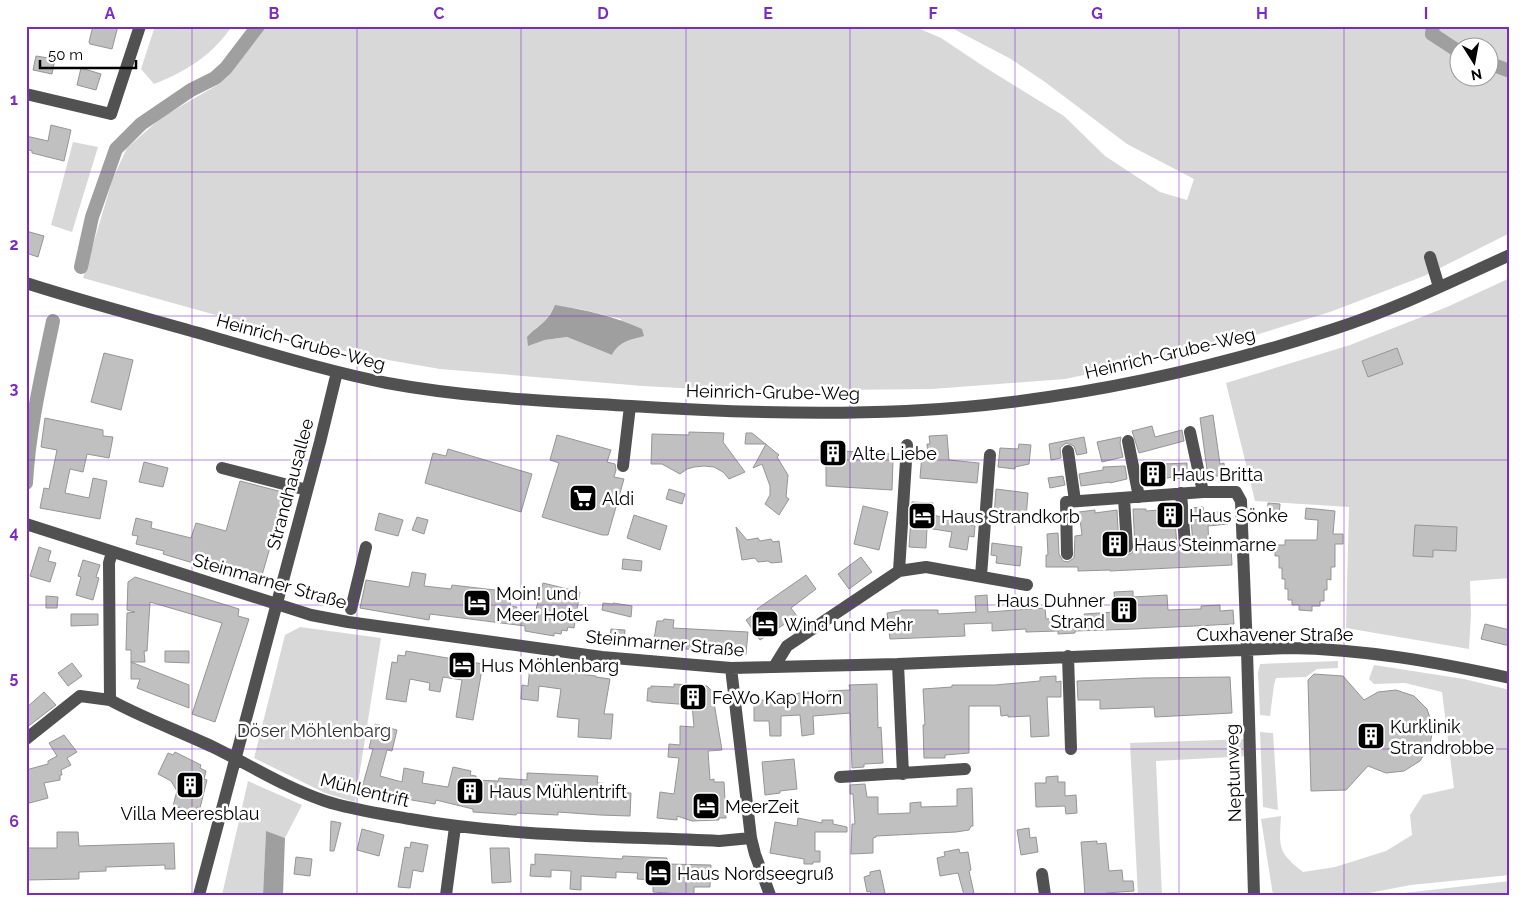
<svg xmlns="http://www.w3.org/2000/svg" width="1536" height="921" font-family="Raleway,sans-serif">
<style>
.green{fill:#d8d8d8;fill-rule:evenodd}
.water{fill:#9f9f9f}
.lines{fill:none;stroke-linecap:round;stroke-linejoin:round}
.canal{stroke:#9f9f9f;stroke-width:14}
.building{fill:#c0c0c0;stroke:#959595}
.minor{stroke:#515151;stroke-width:12}
.grid{fill:none;stroke:#7b2cbf;stroke-width:1;stroke-opacity:0.55}
.labels{text-anchor:middle;dominant-baseline:central;stroke-width:5;stroke-linejoin:round;paint-order:stroke}
.street-label{font-size:18px;fill:#000;stroke:#fff}
.poi-label{font-size:18px;fill:#000;stroke:#fff;text-anchor:start}
.park-label{font-size:18px;fill:#2f2f2f;stroke:#fff}
.neatline{fill:none;stroke:#7b2cbf;stroke-width:2}
.grid-label{font-size:16px;text-anchor:middle;font-weight:bold;fill:#7b2cbf}
</style>
<rect width="100%" height="100%" fill="#fff"/>
<!-- green -->
<path class="green" d="M155,26H232C213,55 185,72 154,84L141,69Z
M263,26H913L941,38L986,68L1064,116L1105,156L1160,192L1187,200L1194,179L1127,144L1045,82L1011,59L948,26H1430L1431,38L1458,54V78H1488V48H1458V52L1437,32L1438,26H1510V233L1424,276L1330,312L1217,347L1065,379L932,389L736,391L643,386L440,369L359,355L83,278L113,178L127,148L162,117L219,84ZM555,306L580,309L621,319L622,343L616,347L612,355L567,337L545,340L528,346L536,328L544,324Z
M73,142L98,147L72,232L51,225Z
M1510,278V578L1470,581L1471,615L1469,649L1346,628L1349,507L1255,501L1226,383L1350,345L1447,307Z
M300,627L381,638L355,802L325,793L254,758L285,635Z
M1338,661V668L1317,669L1306,677L1276,678L1274,685L1270,716L1260,715L1258,673L1260,664Z
M1374,665L1464,679L1510,690V875L1411,885L1358,895H1273L1261,819L1281,816C1279,848 1278,852 1303,872L1335,867L1386,851L1412,835L1410,815L1423,795L1454,788L1442,692L1405,683L1374,684L1369,679Z
M1260,732L1273,733L1278,810L1263,807Z
M1250,739V756L1156,761L1162,895H1138L1130,743Z
M248,781L302,805L285,838L266,832L263,895H222Z
M1510,881V895H1394L1395,894Z"/>
<!-- water -->
<path class="water" d="M555,305C585,310 614,316 642,329L644,336C630,340 619,341 612,355L567,337L545,340L528,346L527,337C539,324 547,324 555,305Z
M266,831L285,838L283,895H263Z"/>
<g class="lines">
<!-- canal -->
<path class="canal" d="M1433,26L1432,34L1458,51
M1488,63L1510,71
M81,267L92,217L116,149L141,124L191,90L215,78L226,68L258,26
M26,483C29,428 42,374 53,321"/>
</g>
<!-- building -->
<path class="building" d="M93,26H118L112,49L90,44L89,42Z
M36,56L55,59L52,74L33,70Z
M81,68L101,74L96,90L77,85Z
M51,125L71,130L64,161L32,153V151L26,149V136L48,141Z
M26,231L44,236L38,257L26,253Z
M1397,348L1403,364L1368,377L1362,361Z
M104,353L133,360L121,410L91,402Z
M1213,415L1220,464L1224,463L1225,475L1208,477L1200,418Z
M45,418L103,430V436L113,437L109,458L87,454L83,472L70,469L65,493L89,498L93,478L107,481L100,519L40,508L44,488L49,489L57,450L41,447Z
M1152,426L1155,437L1182,430L1184,441L1139,453L1132,431Z
M689,432L724,433L723,442L745,472L729,479L723,472L714,467L704,466L694,467L687,469L680,474L662,464H651L652,434L689,435Z
M746,433H752L779,455L777,457L788,475L786,497L789,499L779,515L765,504L770,495V486L762,464L753,468L766,444H745Z
M557,435L611,450L607,462L615,464L616,470L614,477L624,479L608,535H602L542,517L559,463L550,460Z
M947,435L949,460L979,463L977,483L920,478L922,454L928,455L927,444H930L929,436Z
M1084,437L1087,453L1077,455L1074,446L1066,443L1060,448L1061,458L1051,460L1049,444Z
M1121,437L1120,443L1123,457L1102,462L1097,442Z
M1019,444L1031,445L1029,464L1015,467V469L998,467L1000,448L1018,449Z
M448,449L532,474L521,512L425,483L433,453L446,456Z
M826,450L891,454V460H893L892,490L826,486Z
M144,462L168,468L163,487L139,482Z
M1187,463V478L1173,479V477L1144,482L1141,465Z
M1125,466L1127,479L1110,483V482L1081,486L1079,474L1103,470V467Z
M1063,476L1065,485L1050,488L1048,478Z
M240,481L286,493L262,575L253,581L163,554L164,551L136,544L138,536L132,535L136,518L152,522L151,528L191,538L196,523L226,531Z
M669,489L685,494L682,504L666,499Z
M996,489L1028,493L1026,519L994,516Z
M912,502L933,503L932,515L953,519L954,514L972,517L971,525L975,526L974,537L969,536L967,550L949,547L952,532L927,528L926,548L909,547Z
M1268,503L1280,504L1279,516L1267,515Z
M863,506L888,512L879,550L854,544Z
M1203,507L1204,513L1227,511L1228,524L1208,526L1209,547L1231,546L1232,565L1110,571V570L1078,571V567H1046V555H1048L1047,534L1058,533L1059,554L1063,561L1068,562L1074,558L1075,536L1082,535L1079,512L1095,510V513L1117,510L1119,548L1123,554L1127,555L1132,553L1135,547L1133,509H1146V511L1174,509L1177,545L1179,549L1185,552L1190,550L1193,544L1190,508Z
M1306,508L1335,511L1333,534H1343V544H1335V567H1331V580L1327,579V590H1324V601H1320V606H1312V611L1299,610V605H1292V600H1288V589H1285V579H1282V568H1279V556H1275V545H1285V540H1317L1318,520L1305,519Z
M379,513L403,520L398,536L375,530Z
M634,515L667,526L660,550L627,538Z
M417,517L428,520L424,534L412,530Z
M1415,525L1457,527L1456,551L1433,550V557L1413,556Z
M736,527L747,540L758,538L760,541L771,539L773,542L779,541L782,562L771,563L768,561L758,562L755,558L742,560Z
M992,543L1022,547L1020,566L996,563L997,556L991,555Z
M39,547L51,551L48,561L56,563L50,582L30,576Z
M861,557L872,572L849,589L838,574Z
M623,559L642,561L641,571L622,569Z
M83,560L100,565L96,577L99,578L93,600L76,595L81,577L78,576Z
M412,572L426,574L424,586L451,589L452,585L512,592L510,606L517,607L516,610L535,613L543,583L580,592L574,628L568,627L567,631L562,630L561,634L554,633V636L525,631V626L430,614L429,620L360,608L366,580L409,587Z
M806,575L816,589L791,608L797,616L760,640L746,620L758,611L757,609Z
M135,577L239,609L238,616L249,619L215,722L192,714L222,623L150,602L147,651H144L145,662H131V650H126L127,613L135,612L127,610L128,582Z
M1133,591V597L1167,595L1168,610L1201,609V606L1220,605V611L1233,610L1234,624L1134,629L1075,631V633L1058,634V631L1026,632V629L992,631V623L964,624L965,636L890,639L887,613L900,611L901,610H938V614L976,612L975,596L987,595L988,612L1045,608L1046,619L1085,617L1084,614L1115,612L1114,592Z
M46,596L58,597L57,608H46Z
M603,603L613,604V603L632,606L631,617L602,610Z
M71,614H98V625L71,626Z
M664,619L674,620L673,628L748,632L746,654L661,647L662,640L654,639L657,621H663Z
M1485,624L1510,630V646L1481,639Z
M611,629L625,630L624,643L609,641Z
M165,651H189V663L165,662Z
M406,651L483,664L473,720L456,717L462,680L443,677L440,692L429,690L430,683L410,679L406,702L386,699L392,662L397,663L398,655L405,656Z
M131,662L189,685V708L137,688L140,679H131Z
M72,663L82,676L68,686L58,673Z
M530,666L546,668V670L596,676V677L610,679L604,714H613L611,739L578,737L579,719L557,717L561,689L539,686L538,701L521,699L522,685L528,686Z
M1314,674L1343,676L1364,700L1378,692L1396,690L1414,696L1427,709L1433,727L1430,745L1420,761L1404,771L1386,773L1368,766L1346,790L1311,791L1308,680Z
M1056,676V682L1061,681V697H1047L1049,736L1031,737L1030,716L1008,717V715L1001,716L1000,706H969V753L945,755V758H924L923,725H925L923,689L952,687V685H995L1040,681V677Z
M1230,677L1232,713L1155,717L1154,707L1100,709V700H1078L1077,681L1143,678Z
M674,684L707,686L712,691L722,750L708,751L710,780L714,779V782H724L726,818H719V820L692,821L677,816V820L657,818L660,792L674,794L679,758L668,757L669,744L680,745V726L694,727L692,705L651,702V701H647L648,688H651V686L674,687Z
M877,684L878,728L881,727L883,763L864,764V767L852,768L850,713L813,716L814,734L802,736L800,715L781,716V736H770L769,721H754V705H757V700H789V697H792V694L809,692V695L829,694L828,691L850,690L849,685Z
M44,692L56,705L26,728V708Z
M375,724L397,730L392,751L387,750L380,776L402,782L404,768L424,772L422,783L448,787L453,767L471,771L470,775L476,776V780L498,781L499,778L527,780V773L598,776L597,783H603L602,792L631,793L630,816L600,815L558,812V815L517,813L516,815L473,812V809L436,800L435,804L383,795V797L361,791L373,749L369,748Z
M64,735L77,752L67,758L71,765L61,770L62,775H60V780L44,783L48,798L26,804V770L48,764V761L57,756L49,743Z
M175,752L201,765L200,768L206,771L204,779L207,780L200,808L197,807L196,812L173,806L177,791L171,781L158,774L168,753L173,755Z
M794,759L797,789L780,791V793L765,795L762,762Z
M1058,776V782H1065V796L1076,795L1077,813L1066,814L1065,806L1036,807L1035,783H1046V777Z
M865,784L867,797H878V814L910,813V803L921,802V807L957,806V789L972,788L973,826H971L969,830L956,832L876,836V837L873,838V853L851,854L852,824H855L853,794H850V785Z
M798,818L822,823V820H833V824L847,827V832H815V851H820V862H813V864H804V859L770,853L775,822L797,826Z
M331,821L341,823L334,851H330Z
M1029,828L1030,838L1036,837L1038,852L1021,855L1017,830Z
M362,829L384,835L379,856L357,850Z
M57,832H78L79,846L174,843L175,869H165V865L106,867V871L79,872V879L26,880V848H57Z
M1097,841V844L1106,843L1109,871L1122,870L1123,881H1133L1134,891L1106,893V895H1085L1081,842Z
M411,842L428,845L423,872L413,870L410,888L398,887L405,847L410,848Z
M490,848H509L511,882L492,883Z
M959,849L960,853L968,852L971,870L969,871L974,893L964,895L958,873L940,876L937,858L945,856L944,852Z
M535,854L622,859L623,856L667,858V864L711,865L710,887H694V895L653,892V880L637,879L638,873L616,872V878L581,876V890L570,889L571,871L551,870V877L530,876L531,864L535,865Z
M296,857L312,859L310,876L294,874Z
M880,870L885,893L871,895L870,891L867,892L864,877L870,875V872Z"/>
<g class="lines">
<!-- minor -->
<path class="minor" d="M26,94L111,114L140,26
M1430,257L1439,287
M26,283C82,301 139,316 195,332C259,350 322,370 387,383C468,398 549,401 631,406C722,412 815,415 906,411C1051,404 1196,374 1334,329C1394,310 1452,281 1510,255
M1190,432L1203,492
M1128,441L1139,497
M1068,451L1075,501
M623,466L630,406
M222,468L307,490
M1181,493L1185,544
M1124,498L1127,547
M26,524L311,615L348,622L602,657L731,668L898,664L1289,648C1364,649 1436,662 1510,678
M112,552L109,563L110,700C143,718 179,731 213,747C250,765 286,788 325,801C353,810 382,814 410,819C512,837 616,836 719,841L751,838
M1067,554L1066,502L1203,492H1236L1241,501L1247,650L1254,895
M899,571L907,445
M981,576L990,455
M351,609L366,547
M1068,656L1071,749
M898,664L903,774
M774,667L787,646L899,571L926,567L1027,585
M731,668L751,838L755,854L770,895
M26,739L80,696L110,700
M840,777L965,769
M1042,874L1045,895
M199,895L320,442L337,372
M446,895L455,827"/>
</g>
<!-- grid -->
<path class="grid" d="M192,26V895M357,26V895M521,26V895M686,26V895M850,26V895M1015,26V895M1179,26V895M1344,26V895M26,172H1510M26,316H1510M26,460H1510M26,605H1510M26,749H1510"/>
<!-- icons -->
<defs>
<symbol id="building-square" viewBox="-11 -11 22 22"><rect x="-9" y="-9" width="18" height="18" rx="4" fill="#000" stroke="#fff"/><path d="M-4-6H4V6H1V3H-1V6H-4ZM-2.5-4.3h1.7v1.8h-1.7ZM.8-4.3h1.7v1.8H.8ZM-2.5-1h1.7V.8h-1.7ZM.8-1h1.7V.8H.8Z" fill="#fff"/></symbol>
<symbol id="supermarket-square" viewBox="-11 -11 22 22"><rect x="-9" y="-9" width="18" height="18" rx="4" fill="#000" stroke="#fff"/><path d="M-6-5.5h2.5l.6 2H6L4.5 2H-2.5L-4.4-4H-6ZM-1.5 3.2a1.3 1.3 0 1 0 .1 0ZM3 3.2a1.3 1.3 0 1 0 .1 0Z" fill="#fff"/></symbol>
<symbol id="hotel-square" viewBox="-11 -11 22 22"><rect x="-9" y="-9" width="18" height="18" rx="4" fill="#000" stroke="#fff"/><path d="M-6-4.5h1.5V1H6V5H4.5V3h-9V5H-6ZM-4 0a1.8 1.8 0 1 1 3.6 0ZM.5 0V-2.5h3Q6-2.5 6 0Z" fill="#fff"/></symbol>
</defs>
<g fill-rule="evenodd">
<use href="#building-square" x="817" y="437" width="32" height="32"/>
<use href="#building-square" x="1137" y="458" width="32" height="32"/>
<use href="#supermarket-square" x="567" y="482" width="32" height="32"/>
<use href="#building-square" x="1154" y="499" width="32" height="32"/>
<use href="#hotel-square" x="906" y="500" width="32" height="32"/>
<use href="#building-square" x="1099" y="528" width="32" height="32"/>
<use href="#hotel-square" x="461" y="587" width="32" height="32"/>
<use href="#building-square" x="1108" y="594" width="32" height="32"/>
<use href="#hotel-square" x="749" y="608" width="32" height="32"/>
<use href="#hotel-square" x="446" y="649" width="32" height="32"/>
<use href="#building-square" x="677" y="681" width="32" height="32"/>
<use href="#building-square" x="1355" y="720" width="32" height="32"/>
<use href="#building-square" x="174" y="769" width="32" height="32"/>
<use href="#building-square" x="454" y="775" width="32" height="32"/>
<use href="#hotel-square" x="690" y="790" width="32" height="32"/>
<use href="#hotel-square" x="642" y="857" width="32" height="32"/>
</g>
<g class="labels">
<!-- street labels -->
<g class="street-label">
<text transform="translate(301 342) rotate(15)">Heinrich-Grube-Weg</text>
<text transform="translate(1170 353) rotate(-13)">Heinrich-Grube-Weg</text>
<text transform="translate(773 392) rotate(1)">Heinrich-Grube-Weg</text>
<text transform="translate(290 484) rotate(-75)">Strandhausallee</text>
<text transform="translate(270 581) rotate(16)">Steinmarner Straße</text>
<text x="1275" y="634">Cuxhavener Straße</text>
<text transform="translate(665 643) rotate(5)">Steinmarner Straße</text>
<text transform="translate(1233 773) rotate(-92)">Neptunweg</text>
<text transform="translate(365 790) rotate(14)">Mühlentrift</text>
</g>
<!-- poi labels -->
<g class="poi-label">
<text x="852" y="453">Alte Liebe</text>
<text x="1172" y="474">Haus Britta</text>
<text x="602" y="498">Aldi</text>
<text x="1189" y="515">Haus Sönke</text>
<text x="941" y="516">Haus Strandkorb</text>
<text x="1134" y="544">Haus Steinmarne</text>
<text x="496" y="593">Moin! und<tspan x="496" dy="21">Meer Hotel</tspan></text>
<text x="1105" y="600" text-anchor="end">Haus Duhner<tspan x="1105" dy="21">Strand</tspan></text>
<text x="784" y="624">Wind und Mehr</text>
<text x="481" y="665">Hus Möhlenbarg</text>
<text x="712" y="697">FeWo Kap Horn</text>
<text x="1390" y="726">Kurklinik<tspan x="1390" dy="21">Strandrobbe</tspan></text>
<text x="489" y="791">Haus Mühlentrift</text>
<text x="725" y="806">MeerZeit</text>
<text x="190" y="813" text-anchor="middle">Villa Meeresblau</text>
<text x="677" y="873">Haus Nordseegruß</text>
</g>
<!-- park labels -->
<g class="park-label">
<text x="314" y="730">Döser Möhlenbarg</text>
</g>
</g>
<!-- border -->
<rect width="1536" height="921" fill="none" stroke="#ffffff" stroke-width="55"/>
<!-- north arrow -->
<g transform="translate(1474 62) rotate(169)"><circle r="24" fill="#ffffff" stroke="#999999"/>
<path d="M0-4L9 19L0 12L-9 19Z" fill="#000000"/>
<text y="-8" font-size="14" font-weight="bold" text-anchor="middle" fill="#000000">N</text>
</g>
<!-- scale -->
<path d="M40 60v8h96v-8" fill="none" stroke="#000000" stroke-width="2.5"/>
<text x="48" y="60" font-size="15" fill="#000000" stroke="#ffffff" stroke-width="4" paint-order="stroke">50 m</text>
<rect x="28" y="28" width="1480" height="866" class="neatline"/>
<g class="grid-label">
<text x="110" y="19">A</text>
<text x="274" y="19">B</text>
<text x="439" y="19">C</text>
<text x="603" y="19">D</text>
<text x="768" y="19">E</text>
<text x="933" y="19">F</text>
<text x="1097" y="19">G</text>
<text x="1262" y="19">H</text>
<text x="1426" y="19">I</text>
<text x="14" y="105">1</text>
<text x="14" y="250">2</text>
<text x="14" y="394">3</text>
<text x="14" y="538">4</text>
<text x="14" y="683">5</text>
<text x="14" y="827">6</text>
</g>
</svg>
